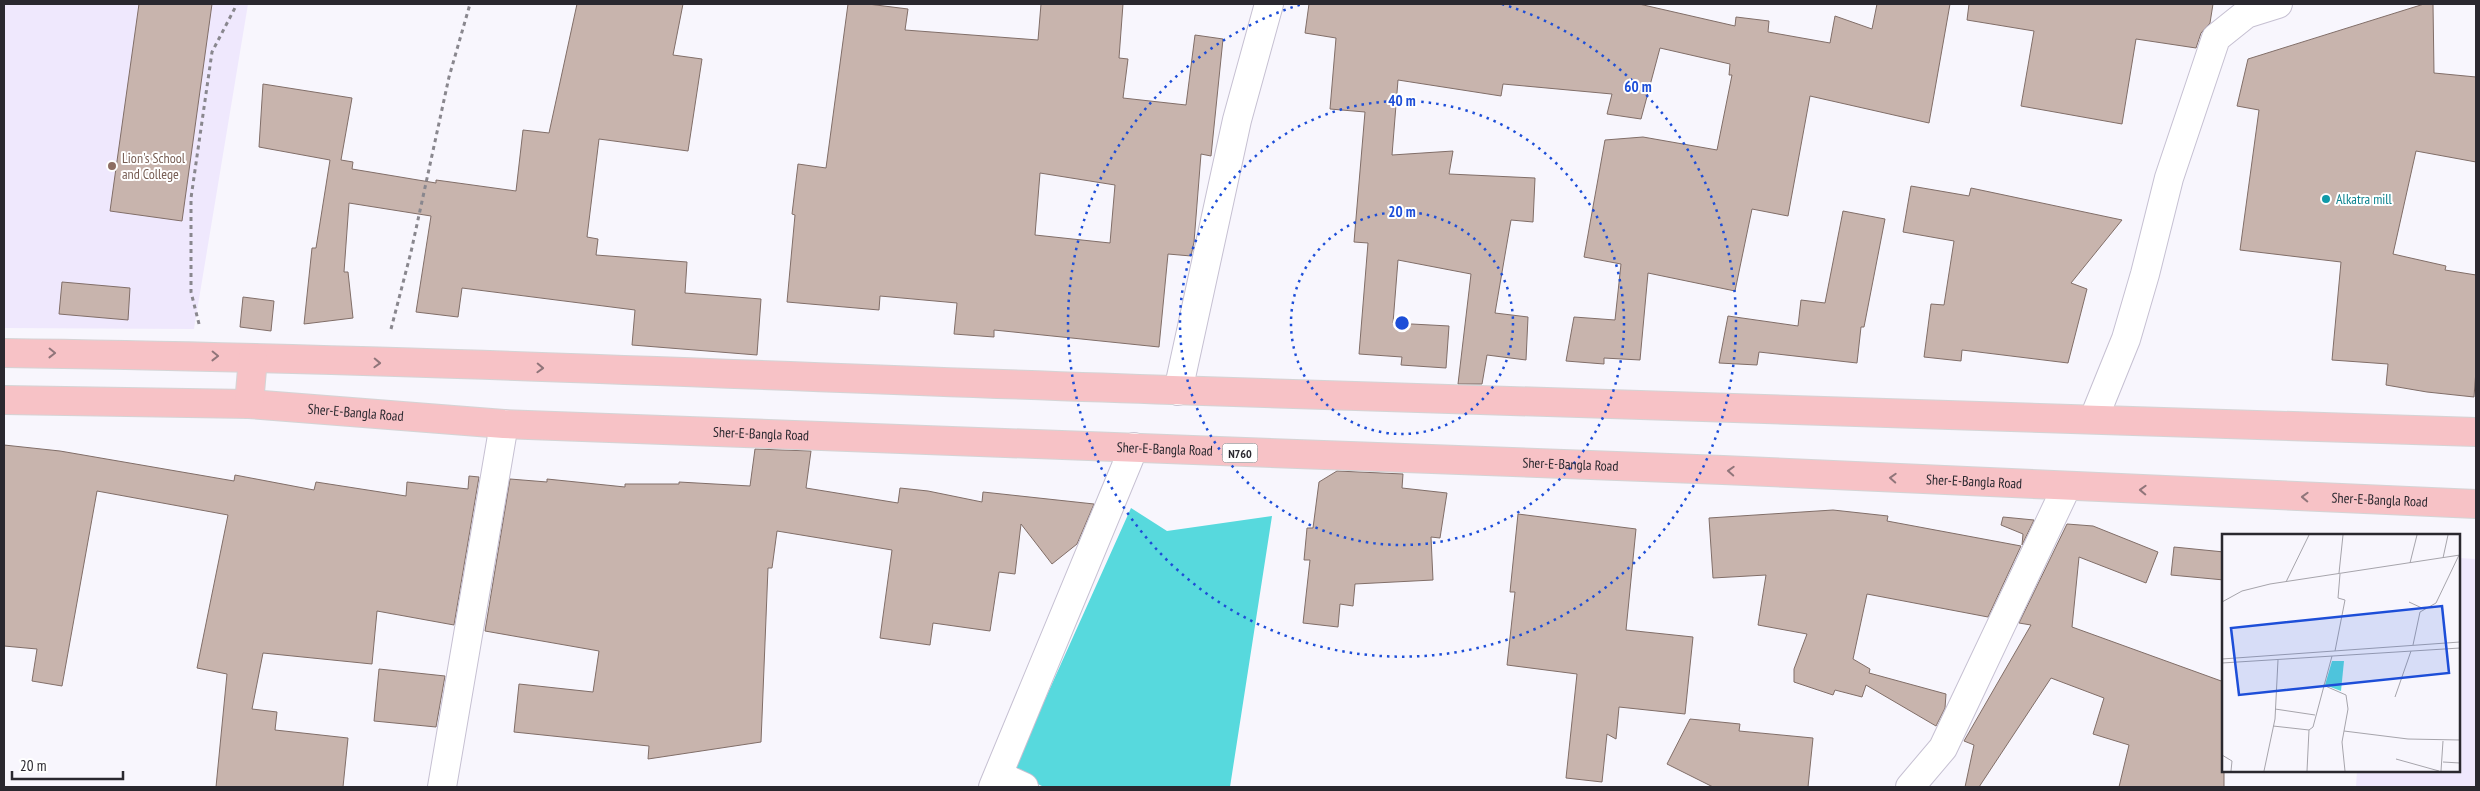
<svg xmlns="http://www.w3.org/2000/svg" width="2480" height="791" font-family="'PT Sans Narrow',sans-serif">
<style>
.built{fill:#efe8fd}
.water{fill:#57d9dd}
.building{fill:#c8b4ad;stroke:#816e68;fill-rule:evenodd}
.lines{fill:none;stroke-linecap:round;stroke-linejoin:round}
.street-casing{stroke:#c6c0d2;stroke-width:30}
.highway-casing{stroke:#d4d4d5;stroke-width:30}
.path{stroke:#89878e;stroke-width:3;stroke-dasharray:4 4;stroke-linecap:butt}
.street{stroke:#fff;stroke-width:28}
.highway{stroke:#f7c2c6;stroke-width:28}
.oneway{stroke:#90757a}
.ring{fill:none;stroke:#1d4ed8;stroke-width:2.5;stroke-dasharray:2.5 5}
.education-dot{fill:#8d6e63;stroke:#fff;stroke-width:2}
.culture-dot{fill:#0f9aa8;stroke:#fff;stroke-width:2}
.labels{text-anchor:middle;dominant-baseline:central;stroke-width:4;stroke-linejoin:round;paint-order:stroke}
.shield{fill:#fff;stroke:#6a686d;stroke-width:1}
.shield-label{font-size:12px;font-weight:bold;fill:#2a282f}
.education-label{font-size:14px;fill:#785e54;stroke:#fff;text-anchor:start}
.culture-label{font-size:14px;fill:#0d838f;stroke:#fff;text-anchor:start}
.street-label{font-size:14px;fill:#2a282f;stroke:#fff}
.inset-road{fill:none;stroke:#a6a4ab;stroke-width:1}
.view{fill:#1d4ed8;fill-opacity:0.15;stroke:#1d4ed8;stroke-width:2.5}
.inset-edge{fill:none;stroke:#2a282f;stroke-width:2.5}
.centre{fill:#1d4ed8;stroke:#fff;stroke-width:2.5}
.ring-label{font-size:15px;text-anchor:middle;font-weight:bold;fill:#1d4ed8;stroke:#fff;stroke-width:4;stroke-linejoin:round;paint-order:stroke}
</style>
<rect width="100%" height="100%" fill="#f8f6fd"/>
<!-- built -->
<path class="built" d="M4,4H248L194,329L4,328Z
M2459,558L2476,559V787H2356L2357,770H2459Z"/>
<!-- water -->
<path class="water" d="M1131,508L1167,531L1272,516L1230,787H1044L1015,773L1016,764Z"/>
<!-- building -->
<path class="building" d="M139,4H212L182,221L110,211Z
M577,4H683L673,55L702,59L688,151L599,139L587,237L598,239L596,255L687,262L685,293L761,299L757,355L632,345L635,310L462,288L458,317L416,312L431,216L349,203L344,272H348L353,318L304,324L312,248H316L330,160L259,147L263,84L352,98L341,160L353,162L352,169L436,183V180L516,191L523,130L549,133Z
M848,4H868L908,9L905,30L1038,40L1041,4H1123L1119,58L1128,59L1123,98L1186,105L1195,35L1223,39L1211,156L1201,154L1194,242L1191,256L1168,254L1159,347L994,330V337L954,334L957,303L880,296L879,310L787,302L795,215L792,214L798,164L826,168ZM1040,173L1115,185L1110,243L1035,235Z
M1309,4H1639L1735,26L1736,17L1769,21L1768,32L1830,43L1835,16L1872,29L1877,4H1950L1929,123L1810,96L1788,216L1752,209L1735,291L1648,273L1640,360L1604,358V364L1566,361L1574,317L1615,320L1621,264L1584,257L1605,140L1643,137L1717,150L1732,75H1729L1730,64L1660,48L1641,119L1607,114L1612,94L1503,84L1501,96L1398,80L1392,155L1453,151L1449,174L1535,178L1533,222L1511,220L1495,313L1528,317L1526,360L1487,355L1482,384H1458L1471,274L1398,260L1393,323L1449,326L1446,368L1401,365L1402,357L1359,354L1368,243L1354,242L1365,112L1330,109L1336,38L1305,33Z
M1969,4H2213L2210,23L2201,33L2196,48L2136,39L2122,124L2021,106L2034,31L1967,20Z
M2424,4H2433L2434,73L2476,77V162L2416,151L2393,254L2446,266L2445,270L2476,275V370L2474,397L2427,392L2386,385L2388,364L2332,360L2341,262L2240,250L2259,110L2237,106L2248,59Z
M1911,186L1969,196L1971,188L2122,220L2071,283L2087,289L2068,363L1962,350L1961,361L1924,357L1931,304L1944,305L1954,241L1903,232Z
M1843,211L1885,219L1864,327H1861L1857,363L1759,352L1757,365L1719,363L1728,316L1798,326L1801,300L1825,303Z
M62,282L130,288L128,320L59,314Z
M243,297L274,301L271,331L240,327Z
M4,445L60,451L234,481L235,475L314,490L316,482L406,496L407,482L468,489L469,476L479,477L454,625L377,611L372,664L263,653L252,709L277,712L275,730L348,738L343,787H216L227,674L197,668L228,515L97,491L62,686L32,681L37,649L4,646Z
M755,449L811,451L806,488L898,503L900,488L928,491L982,502L983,492L1094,504L1077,544L1052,564L1021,524L1015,574L999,572L990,631L933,623L930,645L880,638L892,550L777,531L772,568H768L761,742L648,759L649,746L514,732L519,684L593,692L599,651L485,631L510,479L547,482V479L625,487V484H679V482L750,486Z
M1337,471L1403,474L1402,488L1447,493L1440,538L1431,537L1433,580L1355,584L1353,606L1340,604L1338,627L1303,623L1310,560H1304L1307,528H1313L1319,482Z
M1833,510L1888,516L1887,521L2021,546L1988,617L1867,594L1853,659L1870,669L1869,673L1946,694L1945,708L1936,726L1866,685L1862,697L1835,690L1833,695L1794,682V669L1807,634L1758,625L1766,575L1713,578L1709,518Z
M1518,514L1636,529L1626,630L1693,637L1685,714L1619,707L1616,739L1607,734L1602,782L1566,778L1577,674L1507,665L1515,592H1510Z
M2003,517L2034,520L2022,545L2023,534L2001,525Z
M2067,524L2093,526L2158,552L2146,583L2079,557L2072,627L2224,682V787H2119L2129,745L2093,734L2104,698L2051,678L1979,787H1965L1974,745L1964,741L2031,625L2019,623Z
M2174,547L2224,552V580L2171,575Z
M379,669L445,676L436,727L374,721Z
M1690,719L1740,724L1739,731L1813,738L1808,787H1713L1667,764Z"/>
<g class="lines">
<defs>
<path id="street" d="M1178,391L1237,120L1269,4
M2094,418L2126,339L2145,274L2169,178L2216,38L2246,14L2278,4
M998,775L1024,787
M442,787L504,424
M993,787L1134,447
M1910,787L1943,748L2067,486"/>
<g id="highway">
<path d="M4,353C393,358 782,377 1172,390C1606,405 2041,415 2476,432"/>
<path id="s1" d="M4,400L249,404L504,424L1723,470L2476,504"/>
<path d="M249,404L253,358"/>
</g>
</defs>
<!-- street casing -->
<use href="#street" class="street-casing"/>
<!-- highway casing -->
<use href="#highway" class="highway-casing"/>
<!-- path -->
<path class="path" d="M199,324L191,292V198L212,52L237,4
M391,329L411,252L449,77L470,4"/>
<!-- street -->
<use href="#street" class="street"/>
<!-- highway -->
<use href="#highway" class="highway"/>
</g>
<!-- one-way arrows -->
<defs><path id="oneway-chevron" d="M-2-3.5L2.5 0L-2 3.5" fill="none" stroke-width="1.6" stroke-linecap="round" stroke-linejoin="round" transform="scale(1.25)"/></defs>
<g class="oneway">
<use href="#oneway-chevron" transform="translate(52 353) rotate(1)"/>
<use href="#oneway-chevron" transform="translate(215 356) rotate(1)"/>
<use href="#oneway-chevron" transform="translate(377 363) rotate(2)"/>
<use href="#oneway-chevron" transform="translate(540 368) rotate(2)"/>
<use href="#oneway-chevron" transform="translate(1731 471) rotate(-177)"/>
<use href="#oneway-chevron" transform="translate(1893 478) rotate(-177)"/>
<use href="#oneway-chevron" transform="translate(2143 490) rotate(-178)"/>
<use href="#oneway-chevron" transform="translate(2305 497) rotate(-178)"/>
</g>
<!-- distance rings -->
<g class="ring">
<circle cx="1402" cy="323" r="111"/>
<circle cx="1402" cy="323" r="222"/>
<path d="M1502 4A334 334 0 1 1 1302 4"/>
</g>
<!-- markers -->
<circle class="education-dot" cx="112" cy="166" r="5"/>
<circle class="culture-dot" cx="2326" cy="199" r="5"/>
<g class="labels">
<!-- shield labels -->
<rect class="shield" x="1222.5" y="443.5" width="35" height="19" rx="4"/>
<g class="shield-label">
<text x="1240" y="453">N760</text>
</g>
<!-- education labels -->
<g class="education-label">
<text x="122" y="158">Lion's School<tspan x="122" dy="16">and College</tspan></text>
</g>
<!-- culture labels -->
<g class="culture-label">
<text x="2336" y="199">Alkatra mill</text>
</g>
<!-- street labels -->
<g class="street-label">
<text stroke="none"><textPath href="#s1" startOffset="352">Sher-E-Bangla Road</textPath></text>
<text stroke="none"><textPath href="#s1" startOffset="758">Sher-E-Bangla Road</textPath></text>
<text stroke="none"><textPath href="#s1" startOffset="1162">Sher-E-Bangla Road</textPath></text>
<text stroke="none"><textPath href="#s1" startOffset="1568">Sher-E-Bangla Road</textPath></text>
<text stroke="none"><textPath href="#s1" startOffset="1972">Sher-E-Bangla Road</textPath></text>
<text stroke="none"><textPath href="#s1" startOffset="2378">Sher-E-Bangla Road</textPath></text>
</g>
</g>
<!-- overview -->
<g transform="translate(2222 534)">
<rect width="238" height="238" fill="#f8f6fd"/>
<path d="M110,127H122L119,157L103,151Z" fill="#57d9dd"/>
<path class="inset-road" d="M221,24L226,1M188,29L195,1M117,39L121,1M64,48L87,1M0,68L20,57L48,50L238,21M187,68L202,75M191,111L198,78L214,69L237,21M113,117L123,66L116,64L118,40M0,125L238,108M0,129L238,114M101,151L124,161L126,175L120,208L123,237M173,163L189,117M53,175L93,181M51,192L87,196M122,197L186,205L238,206M0,221L10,227L9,237M174,225L217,237M221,228L238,229M42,237L53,185L56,126M85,237L87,196L91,193L110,122M219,237L221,207"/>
<path class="view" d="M220,72L227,139L17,161L9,94Z"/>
<rect width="238" height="238" class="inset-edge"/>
</g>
<circle cx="1402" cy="323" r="8" class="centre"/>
<g class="ring-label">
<text x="1638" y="92">60 m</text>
<text x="1402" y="106">40 m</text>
<text x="1402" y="217">20 m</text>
</g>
<!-- border -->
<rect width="2480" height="791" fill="none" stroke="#2a282f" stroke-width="10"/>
<!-- scale -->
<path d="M12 771v8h111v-8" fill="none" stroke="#2a282f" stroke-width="2.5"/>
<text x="20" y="771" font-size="15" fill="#2a282f" stroke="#ffffff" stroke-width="4" paint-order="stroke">20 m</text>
</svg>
